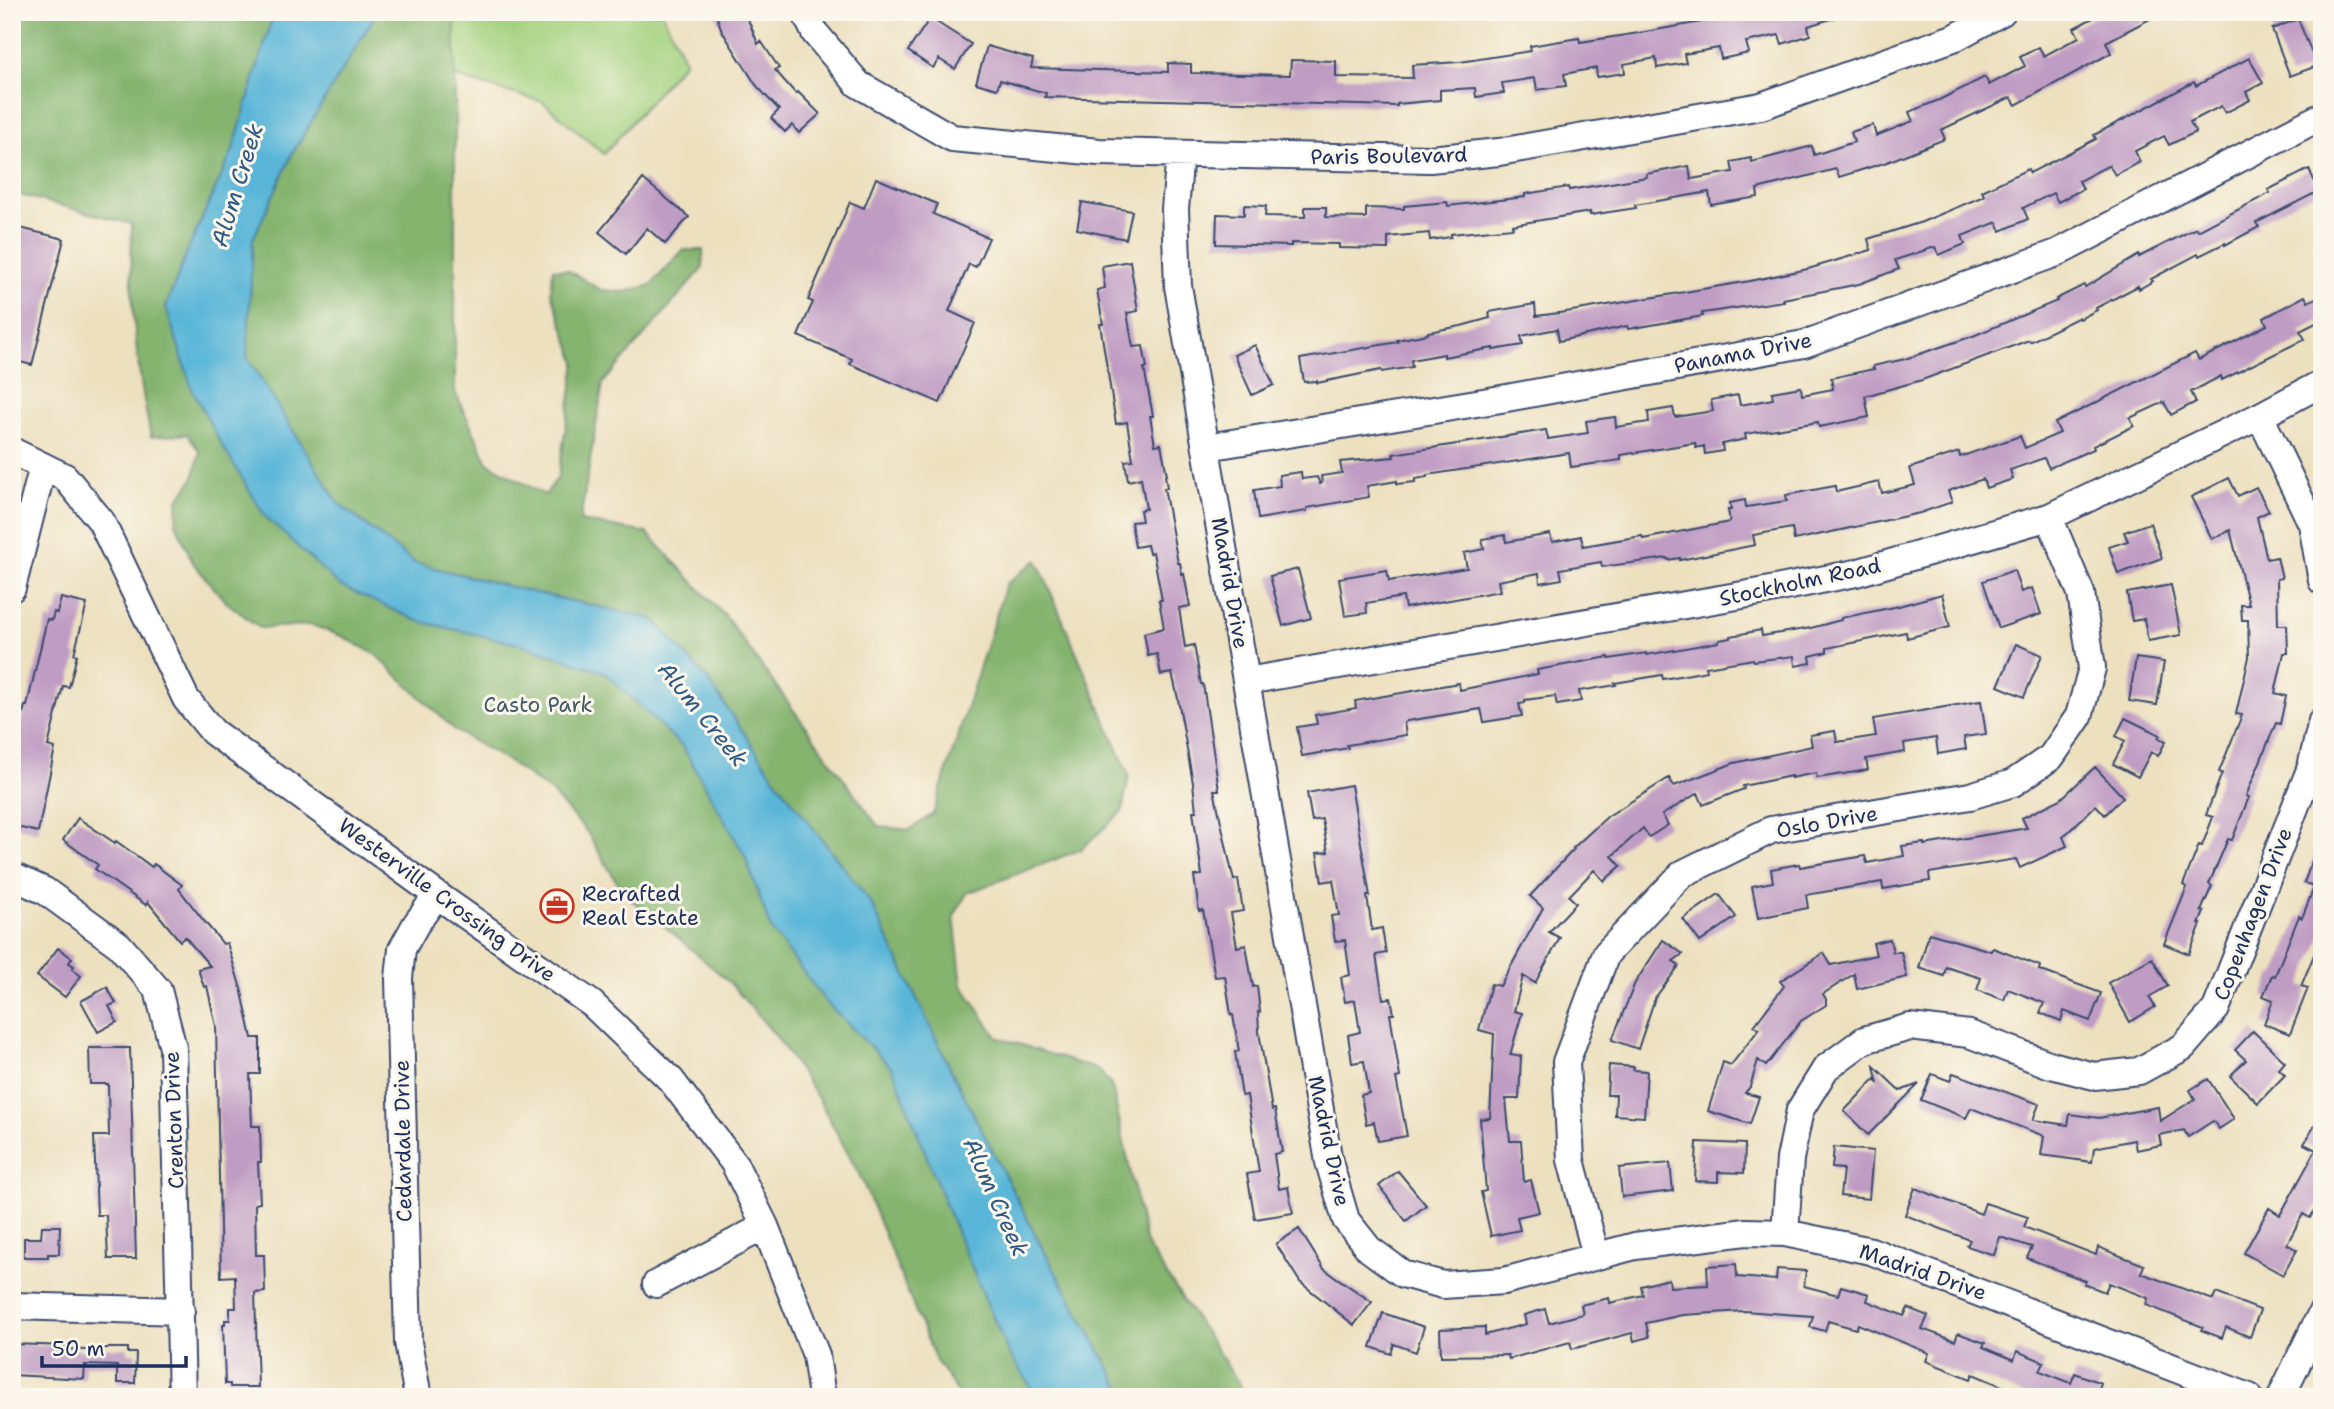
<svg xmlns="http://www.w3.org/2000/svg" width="2334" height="1409" font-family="'Shantell Sans',sans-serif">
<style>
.green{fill:#a5d280;stroke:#60806f;stroke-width:2}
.forest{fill:#84b46e;stroke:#507266;stroke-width:2}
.water{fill:#5ab6d8;stroke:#3a729b;stroke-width:2}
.building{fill:#bf9cc3}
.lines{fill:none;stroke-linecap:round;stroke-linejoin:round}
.minor-casing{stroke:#3a4a6d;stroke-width:30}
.minor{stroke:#fff;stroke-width:26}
.labels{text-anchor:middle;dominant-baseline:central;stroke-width:6;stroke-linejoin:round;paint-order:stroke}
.street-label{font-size:21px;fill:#1b2f5e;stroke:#fbf7ec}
.park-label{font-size:21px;fill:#3e5866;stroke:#fbf7ec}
.poi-label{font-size:21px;fill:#1b2f5e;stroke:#fbf7ec;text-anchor:start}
.water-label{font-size:23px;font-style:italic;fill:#2e5883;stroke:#fbf7ec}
</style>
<rect width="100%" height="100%" fill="#fbf7ec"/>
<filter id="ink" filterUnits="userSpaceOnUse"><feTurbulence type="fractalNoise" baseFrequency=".0143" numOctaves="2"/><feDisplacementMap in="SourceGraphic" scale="14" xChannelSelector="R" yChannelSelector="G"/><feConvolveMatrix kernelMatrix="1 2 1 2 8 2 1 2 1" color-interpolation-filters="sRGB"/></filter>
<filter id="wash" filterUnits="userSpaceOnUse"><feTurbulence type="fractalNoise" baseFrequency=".00686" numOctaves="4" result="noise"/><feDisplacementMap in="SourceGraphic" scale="28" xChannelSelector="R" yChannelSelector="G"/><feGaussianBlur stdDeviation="1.57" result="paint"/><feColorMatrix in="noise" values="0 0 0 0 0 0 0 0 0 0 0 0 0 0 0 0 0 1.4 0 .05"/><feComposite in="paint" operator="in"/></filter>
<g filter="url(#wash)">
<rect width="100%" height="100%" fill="#ede0bf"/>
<!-- green -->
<path class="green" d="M455,12H662L685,61L604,154L543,102L455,77Z"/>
<!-- forest -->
<path class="forest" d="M12,12H274L233,150L187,252L166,307L220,442L523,645L604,672L683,747L745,856L771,929L826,1002L893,1069L952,1221L1008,1352L1038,1397H964L957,1391L936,1361L861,1178L818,1098L776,1036L730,983L674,934L624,894L587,832L551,792L509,762L456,731L375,654L344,637L312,625L260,628L225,601L193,563L176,523L178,500L193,479L200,452L187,434L151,437C136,366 129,296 132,224L12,193Z
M377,12H455V392L488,463L545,495L558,477L576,362L551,292L553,269L568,270L601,290L624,292L651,285L683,250H703V268L603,383L580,521L647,533L725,616L878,826L909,830L933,814L1006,584L1037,560L1129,775L1122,812L1080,850L967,893L954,916L962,985L997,1037L1099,1070L1112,1087L1146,1244L1248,1397H1134L1119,1385L1040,1244L952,1072L871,903L776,780L708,680L653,619L527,591L415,563L339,504L247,357L253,239L292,154Z"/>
<!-- water -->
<path class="water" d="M274,12H377L292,154L253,239L247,357L339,504L415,563L527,591L653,619L708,680L776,780L871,903L952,1072L1040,1244L1119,1385L1134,1397H1038L1008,1352L952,1221L893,1069L826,1002L771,929L745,856L683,747L604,672L523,645L418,621L340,586L265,516L220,442L192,389L166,307L187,252L233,150Z"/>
<g id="blocks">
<!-- building -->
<path class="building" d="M715,12H745L758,44L761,41L779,68L775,70L796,94L798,92L820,114L799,133L792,125L785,132L771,118L779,110L756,85L722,31Z
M1727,12H1840V16L1808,26L1810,35L1782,44L1779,35L1746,42L1749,53L1721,59L1719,48L1684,54L1686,63L1657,68L1656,58L1624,64L1625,73L1597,77L1596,68L1564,74L1566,86L1537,90L1535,78L1502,83L1504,93L1476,97L1475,88L1440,90V100L1397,104V106L1045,97L1046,93L1000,80L997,89L976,83L987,46L1033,59L1031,68L1168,72V63L1191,64V73L1290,75L1291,60L1336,61V77L1413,78L1412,65L1460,62L1531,51L1530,46L1579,38L1580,42L1639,33L1713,20L1712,16Z
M2104,12H2163L2106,42L2111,53L2016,105L2011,97L1941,130L1945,139L1887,162L1839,177L1836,169L1757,189L1758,197L1711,205L1709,192L1635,205L1636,208L1590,215V212L1512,225L1513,228L1451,234V237L1430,240L1429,233L1388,237V249L1339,248V244L1291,243V246L1216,244L1217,214L1244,215V205L1266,206L1265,216L1305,217V207H1326V217L1366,218V208L1404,209V206L1447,202L1448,206L1525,197V194L1568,187L1569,190L1647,177L1646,174L1689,166L1691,179L1733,172L1731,162L1751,158L1752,162L1812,146L1814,155L1854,142L1851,132L1873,125L1876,136L1913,121L1909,112L1939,100L1985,77L1989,85L2025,66L2020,57L2039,47L2044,56L2079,37L2074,28Z
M930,18L971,44L955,69L939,59L933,68L908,51Z
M2298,19L2317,66L2290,76L2272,29Z
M2249,58L2263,83L2246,92L2250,100L2225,113L2221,106L2190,122L2196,132L2169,145L2164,136L2135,151L2140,162L2115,175L2109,165L2079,181L2083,189L2058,202L2053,193L2023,208L2028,219L2001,231L1997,222L1962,236L1965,244L1939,255L1935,247L1895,260L1899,269L1859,284L1783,299L1784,301L1702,313L1703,316L1628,329L1627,326L1559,341L1557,329L1521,336L1523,345L1493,350V348L1444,357V354L1411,360L1412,367L1382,372L1381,370L1317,383V381L1304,382L1300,359L1398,342L1397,340L1428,334V332L1461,326L1490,318L1489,312L1535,304L1536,316L1566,312L1750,281L1808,269L1871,250L1868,239L1922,222L1984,196L1982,191L2028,169L2030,173L2096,139L2094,135L2149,106L2194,82L2196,86Z
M2309,169L2319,191L2256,223L2259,227L2225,245V243L2199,256L2198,254L2151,279L2153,281L2139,289L2138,286L2096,308L2097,310L2080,319L2079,317L2030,342L2029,340L1922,380L1865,396L1869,417L1819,427L1818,422L1745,434L1746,439L1722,444L1723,451L1705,454L1704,446L1696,448L1695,443L1621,455V460L1571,467L1569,453L1427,475V477L1415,479V482L1397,484V481L1367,486L1369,497L1307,508V511L1258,519L1254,490L1280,486L1279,475L1301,472L1302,479L1317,477L1320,484L1322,483L1321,476L1342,473L1340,462L1394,457L1393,454L1546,430L1548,439L1588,433L1586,421L1615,417L1616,427L1649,422L1648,412L1673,408L1675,417L1713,411L1711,400L1738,395L1740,405L1773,399L1772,392L1801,387L1802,395L1833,389L1831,378L1874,369L1873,366L1905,359L1973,336L2057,301L2056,299L2084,285L2085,287L2139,255V257L2196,228L2198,231L2270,193L2268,190Z
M876,178L937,204L933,214L989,238L976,267L969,264L949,311L975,323L940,403L850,364L852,359L798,336L813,302L808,300L850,202L864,208Z
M643,179L689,217L665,244L647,228L626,254L599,232Z
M1082,202L1132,211L1126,239L1077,229Z
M12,226L64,239L32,365L12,360Z
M1130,261L1138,311L1127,313L1133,347L1143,346L1147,368H1144L1153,416H1150L1155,445L1161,444L1167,475H1165L1167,488H1164L1178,563H1180L1182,575L1184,574L1190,606L1179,608L1185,647L1194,645L1201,684H1203L1219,790H1214L1231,868L1234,880L1238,879L1243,911L1231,913L1237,947L1246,945L1253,987L1257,986L1260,1012H1258L1259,1032L1272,1110L1275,1109L1282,1152L1274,1154L1279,1189L1288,1187L1293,1213L1255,1219L1247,1174L1259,1172L1247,1095L1242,1096L1235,1052L1239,1051L1233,1015H1231L1225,976L1215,977L1203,910L1199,911L1194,876L1202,875L1193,811H1196L1193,783L1178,699L1172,673L1161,675L1157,654L1148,656L1144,633L1164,628L1159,600H1162L1153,552L1149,553L1147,545L1135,547L1131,522L1142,521L1140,510L1146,509L1141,478L1128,481L1125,461L1133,460L1127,422L1116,424L1100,324H1103L1097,290L1105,288L1102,266Z
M2322,295V320L2300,331L2305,339L2222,380L2221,376L2191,392L2196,402L2171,415L2164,402L2130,418L2134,426L2093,446L2094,449L2049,468L2044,458L2010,470L2013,479L1986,488L1983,479L1948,491L1952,502L1920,513L1794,540L1792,528L1753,535L1755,545L1680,560V558L1668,560L1667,558L1602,567L1601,562L1560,569L1562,579L1540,583L1539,573L1498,581L1500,591L1405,608L1403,597L1366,603L1367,613L1345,616L1339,578L1387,570L1389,581L1467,568L1464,553L1484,549L1482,539L1505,535L1506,542L1550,534L1552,542L1581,536L1583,546L1642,536L1643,539L1730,522L1728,510H1731L1730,503L1745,500L1746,507L1787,501L1786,495L1835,486L1836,492L1879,482L1882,493L1915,485L1910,468L1959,452L1960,457L2020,436L2025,448L2060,433L2055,423L2195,353L2199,360L2267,325L2264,318L2305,296L2308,302Z
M1255,345L1274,385L1252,395L1234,355Z
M2229,478L2238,496L2256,487L2269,511L2257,517L2267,559L2277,557L2282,578L2277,579L2278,625H2287L2288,653H2284L2275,693L2286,696L2280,724L2276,723L2246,796L2249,797L2232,840L2228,839L2209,884L2212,886L2201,911L2204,912L2199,924H2201L2189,954L2164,944L2187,887L2183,885L2199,845L2202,846L2213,817L2206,815L2222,773L2219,772L2242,715L2236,714L2249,657L2248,620H2242L2241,605H2249L2230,530L2212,539L2191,497Z
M2150,523L2162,558L2118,574L2109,547L2128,541L2124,532Z
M1298,569L1311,618L1283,626L1270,576Z
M2014,570L2021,592L2032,588L2041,614L1999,628L1983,581Z
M2171,585L2181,635L2148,641L2144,619L2132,621L2127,593Z
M1942,594L1950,627L1907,638L1906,632L1827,648V652L1810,656L1811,663L1795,666L1794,656L1754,661L1753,659L1706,667L1707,671L1663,679L1662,675L1615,683L1616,685L1579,691L1581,701L1557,705L1555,696L1525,700V703L1519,704L1522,716L1484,722L1481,709L1407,721L1404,723L1406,735L1347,745L1348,748L1302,756L1297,727L1317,724L1315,715L1356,708L1355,701L1459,683L1460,690L1538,674L1537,670L1609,657V659L1646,653L1647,655L1719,642V640L1731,638V636L1761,630L1762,636L1811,628L1841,620V618L1899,606Z
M61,598L87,604L74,654L77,655L69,687L63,686L48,746L55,748L38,832L13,826L16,814L12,813V777L17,757L12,756V752L25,706H27L47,619L52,620L54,612L57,613Z
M2016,644L2042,655L2024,697L1998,686Z
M2136,658L2164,662L2157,705L2129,701Z
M1981,701L1986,734L1964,737L1966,749L1938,754L1936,738L1904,743L1905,752L1866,759L1868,770L1817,778L1816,773L1791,778V776L1743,786L1744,789L1703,805L1698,793L1662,815L1668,825L1649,837L1643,828L1612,856L1621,866L1604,881L1594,870L1569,896L1576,903L1549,932L1560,938L1535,983L1523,976L1514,1011L1522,1013L1510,1055L1521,1056L1519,1099H1506L1510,1141H1521L1524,1182L1531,1180L1539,1212L1517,1217L1520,1230L1491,1236L1481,1192L1486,1191L1480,1119L1490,1118L1494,1034L1479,1030L1491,984L1500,986L1543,908L1530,896L1574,849L1573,848L1608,816L1669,778L1674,786L1734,763L1812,746L1810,735L1835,731L1837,742L1876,736L1873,719Z
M2125,718L2160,735L2158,738L2166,741L2158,756L2151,752L2138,777L2113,764L2125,741L2116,736Z
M2095,767L2123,797L2105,815L2096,805L2063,837L2067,846L2020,868L2016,859L1929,873L1930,881L1883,889L1882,882L1806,895L1808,908L1758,918L1752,886L1773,882L1771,869L1799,864L1800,867L1865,856L1867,863L1904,856L1902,846L1924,843V845L2027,828L2022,818L2061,799Z
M1351,785L1370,896H1367L1372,930L1382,928L1386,953L1376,955L1383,999L1391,998L1394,1014H1390L1400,1077L1396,1078L1407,1136L1378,1141L1374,1122L1366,1124L1361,1095L1369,1093L1364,1061L1352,1063L1348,1035L1360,1032L1355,1000L1345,1002L1341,977L1350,975L1345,940L1335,941L1331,916L1339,915L1333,880L1322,882L1317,853L1328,852L1322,819L1312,821L1307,793Z
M78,818L115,843L116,841L152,867L154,864L182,885L179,889L204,921L223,944L227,943L242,992L252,1038H260V1074H250L252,1126H260L261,1162H258L260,1203L255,1204L256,1255H264L265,1292L255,1293L258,1387H230V1384H225L223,1324H225V1320H230V1308H236L235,1276L221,1277L216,1026L207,986L204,987L198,969L210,966L185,937L180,941L148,902L146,905L95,869L98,865L63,840Z
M2320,839L2322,936L2301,986L2308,988L2290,1034L2264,1024L2273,1000L2263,996L2272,975L2275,976L2299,916L2302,918L2314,887L2304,883Z
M1719,894L1736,917L1700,942L1683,919Z
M1929,933L1991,951L1993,948L2040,966L2039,970L2101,993L2090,1021L2064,1011L2061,1021L2040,1013L2044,1003L2008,989L2004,1000L1977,990L1981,978L1946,967L1944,976L1919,968Z
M1890,939L1893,952H1901L1907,977L1857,989L1854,974L1823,994L1826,999V1005L1801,1021L1766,1066L1758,1060L1750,1087L1745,1093L1759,1097L1750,1124L1708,1111L1723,1062L1731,1065L1759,1029L1754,1026L1784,986L1780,981L1824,953L1831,965L1876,955L1873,943Z
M1663,940L1683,954L1673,961L1679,966L1655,998L1638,1049L1612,1040L1635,983Z
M58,948L72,958L69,963L74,966L72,969L81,976L65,997L37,976Z
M2152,958L2168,986L2149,997L2155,1007L2130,1022L2108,983Z
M107,987L116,1003L109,1006L117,1022L98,1032L81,1001Z
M2253,1031L2285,1062L2279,1069L2285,1075L2258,1103L2230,1076L2246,1060L2235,1050Z
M89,1048H130L136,1259H108L106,1215H97L94,1136H109L108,1084H90Z
M1609,1065L1634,1067L1633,1070L1647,1071L1644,1117L1615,1115L1616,1095H1607Z
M1874,1066L1900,1091L1919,1084L1868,1135L1844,1111L1875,1079L1878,1084Z
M1953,1073L2039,1104L2033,1120L2068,1125L2070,1114L2099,1118L2158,1107L2160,1121L2195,1099L2190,1090L2208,1079L2234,1119L2219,1129L2213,1121L2188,1137L2184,1130L2159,1135L2161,1145L2136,1150L2134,1140L2094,1148L2092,1162L2041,1155L2044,1136L1971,1108L1966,1118L1921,1100L1932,1074L1950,1081Z
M2322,1113V1198L2310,1218L2303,1214L2287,1244L2297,1250L2283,1275L2244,1253L2269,1208L2280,1215L2316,1150L2304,1144Z
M1697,1142L1745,1144L1744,1173L1718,1172V1182L1695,1181Z
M1834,1147L1873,1151L1869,1199L1840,1196L1843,1169L1832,1168Z
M1670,1163L1673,1191L1622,1197L1619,1168Z
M1398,1171L1426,1205L1406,1221L1379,1186Z
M1915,1188L1981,1214L1985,1203L2028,1217L2024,1227L2096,1255L2098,1247L2144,1265L2141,1273L2213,1300L2216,1293L2260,1310L2250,1337L2226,1327L2222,1338L2201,1330L2203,1327L2146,1305L2148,1298L2109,1283L2105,1292L2084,1284L2086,1281L2027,1258L2032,1247L2000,1237L1994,1255L1967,1246L1970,1240L1905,1215Z
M42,1226H60L59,1254H48V1257H24V1238H41Z
M1299,1229L1324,1269L1372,1302L1354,1325L1300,1282L1276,1244Z
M1736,1264L1737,1277L1776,1280L1777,1269L1806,1271L1804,1286L1838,1295L1841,1286L1869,1294L1867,1301L1904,1316L1908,1308L1928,1316L1922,1329L1955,1341L1958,1333L1985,1343L1983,1347L2014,1360L2017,1351L2044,1362L2040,1371L2071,1383L2075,1373L2101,1383L2097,1393L2104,1397H2028L1973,1374L1971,1379L1926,1361L1929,1353L1858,1324L1856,1329L1828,1321L1825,1331L1810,1327L1813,1316L1744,1311L1682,1315L1646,1323L1649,1337L1634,1341L1632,1333L1572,1349L1570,1342L1509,1359L1508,1355L1441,1356L1440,1329L1485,1327V1335L1526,1324L1524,1315L1545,1309L1549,1323L1583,1314L1581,1305L1609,1298L1610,1303L1643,1295L1641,1286L1669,1279L1670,1287L1708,1285L1707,1266Z
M1383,1313L1424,1327L1416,1352L1394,1344L1391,1354L1371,1347Z
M12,1344L68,1346V1349L102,1351V1348H128V1353H136L135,1383H117V1366L85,1365L84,1379L12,1375Z"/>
</g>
</g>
<g filter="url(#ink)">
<use href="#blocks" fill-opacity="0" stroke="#3a4a6d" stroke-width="2"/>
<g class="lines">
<defs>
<path id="minor" d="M805,12L815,33L858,84L952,138L1099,152L1430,159L1499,152L1761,106L1956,37L2002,12
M1180,154L1175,209L1178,286L1329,1162L1346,1220L1369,1249L1403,1274L1443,1285L1504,1281L1635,1246L1746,1232L1785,1233L1871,1251L2249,1397
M2260,416L2312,524L2322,581
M1207,447L1501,399L1804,344L2057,253L2322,116
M12,451L65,477L101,521L186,699L213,732L437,895L592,1004L671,1080L734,1163L765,1226L816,1355L822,1397
M12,588L43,466
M1247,681L1760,592L1856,573L2049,517L2260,416L2322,383
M12,876L45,891L119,945L158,990L173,1048L182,1397
M1785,1233L1790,1159L1800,1110L1826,1068L1864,1040L1910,1027L1969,1034L2051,1065L2094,1076L2139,1071L2183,1047L2216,1009L2311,767L2322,721
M1596,1256L1571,1160L1566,1062L1606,954L1682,874L1771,830L1970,796L2013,783L2051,757L2079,716L2092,668L2081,593L2049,517
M656,1284L765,1226
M12,1306L181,1311
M418,1397L408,1342L399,978L402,949L416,924L437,895
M2281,1397L2322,1312"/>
</defs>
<!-- minor casing -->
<use href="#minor" class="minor-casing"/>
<!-- minor -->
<use href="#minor" class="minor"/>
</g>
</g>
<!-- icons -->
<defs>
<symbol id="office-ring" viewBox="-11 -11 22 22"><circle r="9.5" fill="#fbf7ec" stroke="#c8321e" stroke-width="1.5"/><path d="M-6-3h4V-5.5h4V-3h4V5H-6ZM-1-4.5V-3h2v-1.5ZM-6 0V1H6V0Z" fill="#c8321e"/></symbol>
</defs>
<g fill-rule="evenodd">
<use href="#office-ring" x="538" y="887" width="38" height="38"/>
</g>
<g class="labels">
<!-- street labels -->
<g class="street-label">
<text transform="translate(1389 156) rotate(-1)">Paris Boulevard</text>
<text transform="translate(1743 353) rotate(-11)">Panama Drive</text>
<text transform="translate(1800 582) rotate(-12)">Stockholm Road</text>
<text transform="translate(1230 583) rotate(80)">Madrid Drive</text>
<text transform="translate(1827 822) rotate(-10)">Oslo Drive</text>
<text transform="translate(447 900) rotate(36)">Westerville Crossing Drive</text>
<text transform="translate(2253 914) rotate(-69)">Copenhagen Drive</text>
<text transform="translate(174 1120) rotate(-92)">Crenton Drive</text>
<text transform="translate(403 1141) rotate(-91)">Cedardale Drive</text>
<text transform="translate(1329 1141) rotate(78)">Madrid Drive</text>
<text transform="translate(1923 1272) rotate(19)">Madrid Drive</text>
</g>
<!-- park labels -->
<g class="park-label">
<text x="538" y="705">Casto Park</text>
</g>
<!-- poi labels -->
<g class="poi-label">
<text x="582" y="894">Recrafted<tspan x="582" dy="24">Real Estate</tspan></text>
</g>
<!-- water labels -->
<g class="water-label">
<text transform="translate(237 185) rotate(-73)">Alum Creek</text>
<text transform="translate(703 714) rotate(51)">Alum Creek</text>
<text transform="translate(996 1197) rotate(66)">Alum Creek</text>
</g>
</g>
<!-- margin -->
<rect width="2334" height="1409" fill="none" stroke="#fbf7ec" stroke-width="42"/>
<!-- scale -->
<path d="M42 1356v10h144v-10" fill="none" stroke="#1b2f5e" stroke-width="3.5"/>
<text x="52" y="1356" font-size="21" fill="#1b2f5e" stroke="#fbf7ec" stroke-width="5" paint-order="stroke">50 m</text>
</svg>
